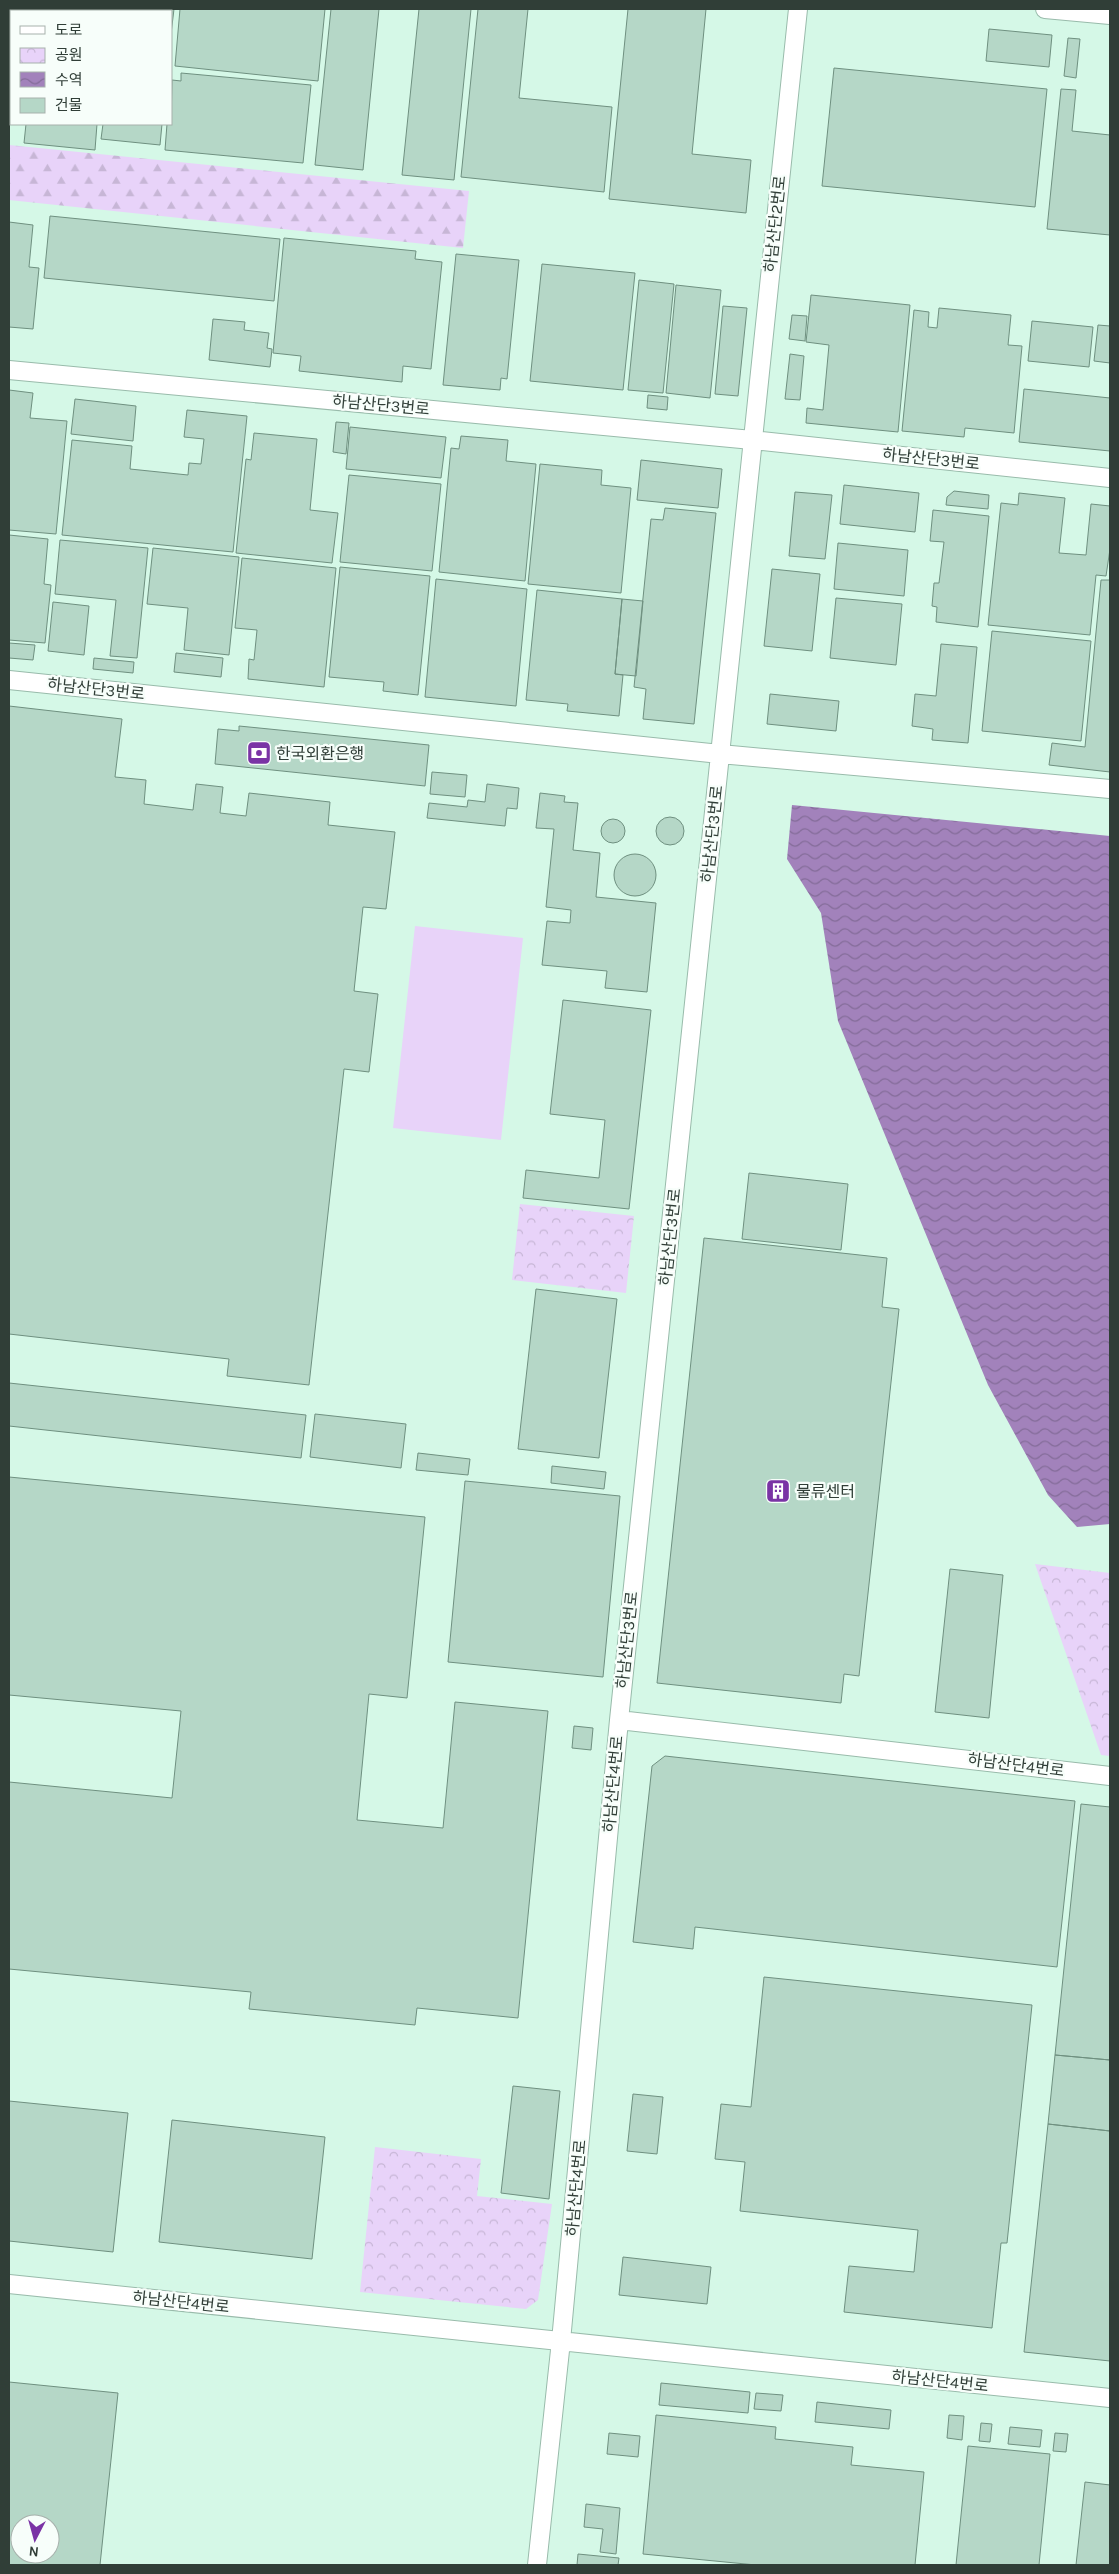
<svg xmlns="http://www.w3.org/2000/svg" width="1119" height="2574" font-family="Karla,'Noto Sans KR',sans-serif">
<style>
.grass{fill:#e8d3f9}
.forest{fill:url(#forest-firs)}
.park{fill:url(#park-crowns)}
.water{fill:url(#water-waves)}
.building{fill:#b5d7c7;stroke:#6f9080;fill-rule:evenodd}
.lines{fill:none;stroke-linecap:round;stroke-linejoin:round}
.minor-casing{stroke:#99bbab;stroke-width:20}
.minor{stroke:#fff;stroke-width:18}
.labels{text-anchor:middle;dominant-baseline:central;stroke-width:4.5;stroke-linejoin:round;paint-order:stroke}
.street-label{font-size:16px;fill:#303e37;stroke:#f7fefa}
.poi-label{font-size:16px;fill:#303e37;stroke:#f7fefa;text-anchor:start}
</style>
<defs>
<pattern id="forest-firs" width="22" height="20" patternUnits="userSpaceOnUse" patternTransform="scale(1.25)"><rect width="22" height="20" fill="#e8d3f9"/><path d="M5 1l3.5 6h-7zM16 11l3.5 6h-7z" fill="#c7b6d6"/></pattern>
<pattern id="park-crowns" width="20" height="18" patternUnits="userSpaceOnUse" patternTransform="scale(1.25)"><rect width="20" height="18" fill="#e8d3f9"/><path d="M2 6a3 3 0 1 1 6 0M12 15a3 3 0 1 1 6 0" fill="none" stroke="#c7b6d6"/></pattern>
<pattern id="water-waves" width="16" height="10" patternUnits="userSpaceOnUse" patternTransform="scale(1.25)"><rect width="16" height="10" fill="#a282bb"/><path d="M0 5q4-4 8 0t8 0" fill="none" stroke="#846c99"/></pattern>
</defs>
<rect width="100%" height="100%" fill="#d5f8e7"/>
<!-- grass -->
<path class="grass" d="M415,926L523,938L501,1140L393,1128Z"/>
<!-- forest -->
<path class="forest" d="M9,145L469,191L463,248L9,200Z"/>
<!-- park -->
<path class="park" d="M520,1204L634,1216L626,1293L512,1280Z
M1035,1564L1110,1573V1756L1101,1755Z
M375,2147L481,2159L477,2196L552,2204L538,2300L526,2309L360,2292Z"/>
<!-- water -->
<path class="water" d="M792,805L1110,836V1524L1077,1527L1048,1495L988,1385L838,1021L821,913L787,859Z"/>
<!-- building -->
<path class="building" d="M9,9H30V11H11V94H9Z
M38,9H84V11H38Z
M114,9H174L171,34V11H114Z
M180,9H325L318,81L175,66Z
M331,9H379L363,170L315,165Z
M419,9H471L454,180L402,175Z
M478,9H528L519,98L612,107L604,192L461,177Z
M628,9H706L692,154L751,160L746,213L609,199Z
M989,29L1052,35L1049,67L986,61Z
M1068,38L1080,39L1076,78L1064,76Z
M834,68L1047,89L1035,207L822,186Z
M181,73L311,85L303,163L165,150L167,124H171L172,80L181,81Z
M1061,89L1076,90L1072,131L1110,135V235L1047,229Z
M26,124H97L95,150L24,143Z
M103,124H162L160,145L101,139Z
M50,216L280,239L274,301L44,278Z
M9,222L33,225L29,267L39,268L33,329L9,327Z
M284,238L416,251L415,259L442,262L431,369L403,366L402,382L299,371L301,356L273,353Z
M456,254L519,260L507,379L501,378L500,390L443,385Z
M542,264L635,273L623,390L530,381Z
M639,280L674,284L663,393L628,390Z
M676,285L721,290L710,398L666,393Z
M811,295L910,305L898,432L806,423L807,408L823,410L829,345L806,342Z
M723,306L747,308L738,396L715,394Z
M939,308L1011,315L1008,345L1022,346L1014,433L965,428L964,437L902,431L914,310L929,312L928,327L937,328Z
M792,315L807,316L805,341L789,339Z
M213,319L245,322L244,330L269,333L267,348L272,349L270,367L209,360Z
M1032,321L1093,327L1089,367L1028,361Z
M1098,325L1110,326V363L1094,361Z
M790,354L804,356L800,400L785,399Z
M1024,389L1110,398V451L1019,442Z
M9,390L33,393L30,418L67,421L56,534L9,530Z
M648,395L668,397L667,410L647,408Z
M75,399L136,406L133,441L71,434Z
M187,410L247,416L233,552L62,535L72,440L132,446L130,469L188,475L189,463L201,464L204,439L184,437Z
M336,422L349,423L346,454L333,452Z
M350,427L446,437L441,478L346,469Z
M254,433L317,439L310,510L338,513L332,563L236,553L246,459L251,460Z
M461,436L508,440L506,461L536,464L525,581L439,572L451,448L459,449Z
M641,460L722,469L718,508L637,500Z
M540,464L602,470L601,485L631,488L621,593L528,584Z
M349,475L441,484L432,571L340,562Z
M844,485L919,493L915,532L840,524Z
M954,491L989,495L988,509L946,505L947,497Z
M795,492L832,495L825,559L789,556Z
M1019,493L1065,498L1059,553L1086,555L1091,504L1110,506V549L1106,576L1096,575L1090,635L988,625L1001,503L1018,505Z
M665,508L716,513L694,724L643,719L646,689L634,687L651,519L663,520Z
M933,510L989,516L978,627L936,622L937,607L932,606L934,583H939L944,542L930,541Z
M9,535L48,539L44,584L51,585L45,643L9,640Z
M60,540L148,548L137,658L110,656L116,600L55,594Z
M838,543L908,550L904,596L834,589Z
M153,548L239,557L229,655L184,650L188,608L147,604Z
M242,558L336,568L324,687L248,679L249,659L254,660L257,630L235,628Z
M340,567L430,576L418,695L383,691L384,682L329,677Z
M772,569L820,574L812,651L764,646Z
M436,579L527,589L516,706L425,697Z
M1101,580H1110V772L1049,765L1052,743L1085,747Z
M537,590L622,599L615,674L623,675L619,716L567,711L568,704L526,700Z
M836,598L902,604L896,665L830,658Z
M622,599L643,601L636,676L615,674Z
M53,602L89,606L84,655L48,651Z
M992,631L1091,641L1081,741L982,731Z
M9,643L35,645L33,660L9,658Z
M941,644L977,647L968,743L932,740L933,729L912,726L915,694L936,696Z
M176,653L223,658L221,677L174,672Z
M94,658L134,662L133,673L93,669Z
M770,694L839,701L836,731L767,724Z
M9,706L122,719L115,777L146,780L144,804L193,810L196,784L223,787L220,813L246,816L249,793L330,802L328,825L395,832L386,909L363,907L354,991L378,994L369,1072L344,1069L309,1385L227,1376L229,1359L9,1334Z
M239,726L429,745L425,786L215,764L218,729L239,731Z
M432,772L467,775L465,797L430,794Z
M487,784L519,788L517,809L507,808L505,826L427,818L429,803L467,807L468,800L485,802Z
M540,793L565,796L564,802L578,803L573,850L600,853L596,897L656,903L647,992L605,988L607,971L542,965L547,921L570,923L571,910L546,907L554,829L536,828Z
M656 831a14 14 0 1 1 28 0a14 14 0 1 1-28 0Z
M601 831a12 12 0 1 1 24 0a12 12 0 1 1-24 0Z
M614 875a21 21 0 1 1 42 0a21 21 0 1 1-42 0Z
M563,1000L651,1010L629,1209L523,1198L526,1170L599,1178L605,1120L550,1114Z
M749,1173L848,1184L841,1250L742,1239Z
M704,1238L887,1258L882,1307L899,1309L859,1676L844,1674L841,1703L657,1683Z
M536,1289L617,1299L599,1458L518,1449Z
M9,1383L306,1415L301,1458L9,1426Z
M315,1414L406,1424L401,1468L310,1457Z
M418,1453L470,1459L468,1475L416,1470Z
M552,1466L606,1472L604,1489L551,1483Z
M9,1477L425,1517L407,1698L369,1694L357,1820L443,1828L455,1702L548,1711L518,2018L417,2008L415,2025L249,2009L251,1992L9,1969V1782L172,1798L181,1711L9,1695Z
M465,1481L620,1496L603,1677L448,1662Z
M950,1569L1003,1575L989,1718L935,1712Z
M574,1726L593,1728L591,1750L572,1748Z
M665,1756L1075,1801L1057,1967L695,1927L693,1949L633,1942L652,1766Z
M1081,1804L1110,1807V2060L1055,2055Z
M764,1977L1032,2005L1007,2243H1001L992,2328L844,2312L849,2266L914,2272L918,2230L740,2211L745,2162L715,2159L721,2104L751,2107Z
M1055,2055L1110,2060V2131L1048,2124Z
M513,2086L560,2091L549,2199L501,2193Z
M633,2094L663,2097L657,2154L627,2151Z
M9,2101L128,2113L113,2252L9,2241Z
M172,2120L325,2137L312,2259L159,2242Z
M1048,2124L1110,2131V2361L1024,2352Z
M623,2257L711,2267L707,2304L619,2295Z
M9,2382L118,2393L100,2565H9ZM20,2524H50V2554H20Z
M661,2383L750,2392L748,2413L659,2405Z
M756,2393L783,2395L781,2411L754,2409Z
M817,2402L891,2410L889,2429L815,2422Z
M656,2415L776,2427L775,2439L853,2447L851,2465L924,2472L915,2565H756L643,2554Z
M949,2415L964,2416L962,2440L947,2438Z
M981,2423L992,2424L990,2442L979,2441Z
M1010,2427L1042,2430L1040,2447L1008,2444Z
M609,2433L640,2436L638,2457L607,2454Z
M1055,2433L1068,2434L1066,2452L1053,2451Z
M968,2446L1050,2454L1039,2565H956Z
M1085,2482L1110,2485V2565H1076Z
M586,2504L620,2508L616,2554L600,2552L603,2529L584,2527Z
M578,2554L619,2558L618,2565H577Z"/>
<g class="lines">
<defs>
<path id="minor" d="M1045,9L1110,15
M9,370L752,440L1110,478
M9,680L720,754L1110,789
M619,1720L1110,1776
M9,2284L1110,2398
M537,2565L561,2341L619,1720L798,9"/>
</defs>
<!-- minor casing -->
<use href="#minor" class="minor-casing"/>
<!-- minor -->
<use href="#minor" class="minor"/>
</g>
<!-- icons -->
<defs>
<symbol id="bank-square" viewBox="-11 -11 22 22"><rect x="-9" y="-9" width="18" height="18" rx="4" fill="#7a33a5" stroke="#f7fefa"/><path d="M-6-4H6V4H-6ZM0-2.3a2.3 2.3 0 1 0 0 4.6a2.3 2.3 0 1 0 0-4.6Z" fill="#fff"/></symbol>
<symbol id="building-square" viewBox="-11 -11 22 22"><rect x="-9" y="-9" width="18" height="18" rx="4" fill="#7a33a5" stroke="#f7fefa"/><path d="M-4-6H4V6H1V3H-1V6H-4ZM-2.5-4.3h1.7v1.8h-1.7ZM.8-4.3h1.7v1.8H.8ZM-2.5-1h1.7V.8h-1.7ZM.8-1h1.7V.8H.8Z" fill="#fff"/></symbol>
</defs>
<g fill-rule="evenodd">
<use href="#bank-square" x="245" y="739" width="28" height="28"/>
<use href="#building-square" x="764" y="1477" width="28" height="28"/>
</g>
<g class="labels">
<!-- street labels -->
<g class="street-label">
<text transform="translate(775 224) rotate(-84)">하남산단2번로</text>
<text transform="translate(381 405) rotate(5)">하남산단3번로</text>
<text transform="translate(931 459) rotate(6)">하남산단3번로</text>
<text transform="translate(96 689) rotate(6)">하남산단3번로</text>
<text transform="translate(712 834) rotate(-84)">하남산단3번로</text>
<text transform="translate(670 1237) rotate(-84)">하남산단3번로</text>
<text transform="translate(627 1640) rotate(-84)">하남산단3번로</text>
<text transform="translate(1016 1765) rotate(7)">하남산단4번로</text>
<text transform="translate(613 1784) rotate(-85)">하남산단4번로</text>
<text transform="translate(576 2188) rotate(-85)">하남산단4번로</text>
<text transform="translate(181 2302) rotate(6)">하남산단4번로</text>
<text transform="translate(940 2381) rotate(6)">하남산단4번로</text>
</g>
<!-- poi labels -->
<g class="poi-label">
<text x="276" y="753">한국외환은행</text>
<text x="796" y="1491">물류센터</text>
</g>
</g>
<!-- border -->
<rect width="1119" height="2574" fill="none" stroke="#303e37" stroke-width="20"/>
<!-- legend -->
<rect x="10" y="10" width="162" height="115" fill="#f7fefa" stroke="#a7b1ac"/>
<rect x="20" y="26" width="25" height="8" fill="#ffffff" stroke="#a7b1ac"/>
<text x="55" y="35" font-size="15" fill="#303e37">도로</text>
<rect x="20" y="48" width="25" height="15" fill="url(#park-crowns)" stroke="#a7b1ac"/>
<text x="55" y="60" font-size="15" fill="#303e37">공원</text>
<rect x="20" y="72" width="25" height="15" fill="url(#water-waves)" stroke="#a7b1ac"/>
<text x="55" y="85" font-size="15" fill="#303e37">수역</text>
<rect x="20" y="98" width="25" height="15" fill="#b5d7c7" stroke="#a7b1ac"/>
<text x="55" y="110" font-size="15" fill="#303e37">건물</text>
<!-- north arrow -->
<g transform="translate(35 2539) rotate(186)"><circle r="24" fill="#f7fefa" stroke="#a7b1ac"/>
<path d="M0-4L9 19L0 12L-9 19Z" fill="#7a33a5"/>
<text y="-8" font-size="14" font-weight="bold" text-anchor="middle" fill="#303e37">N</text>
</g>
</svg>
